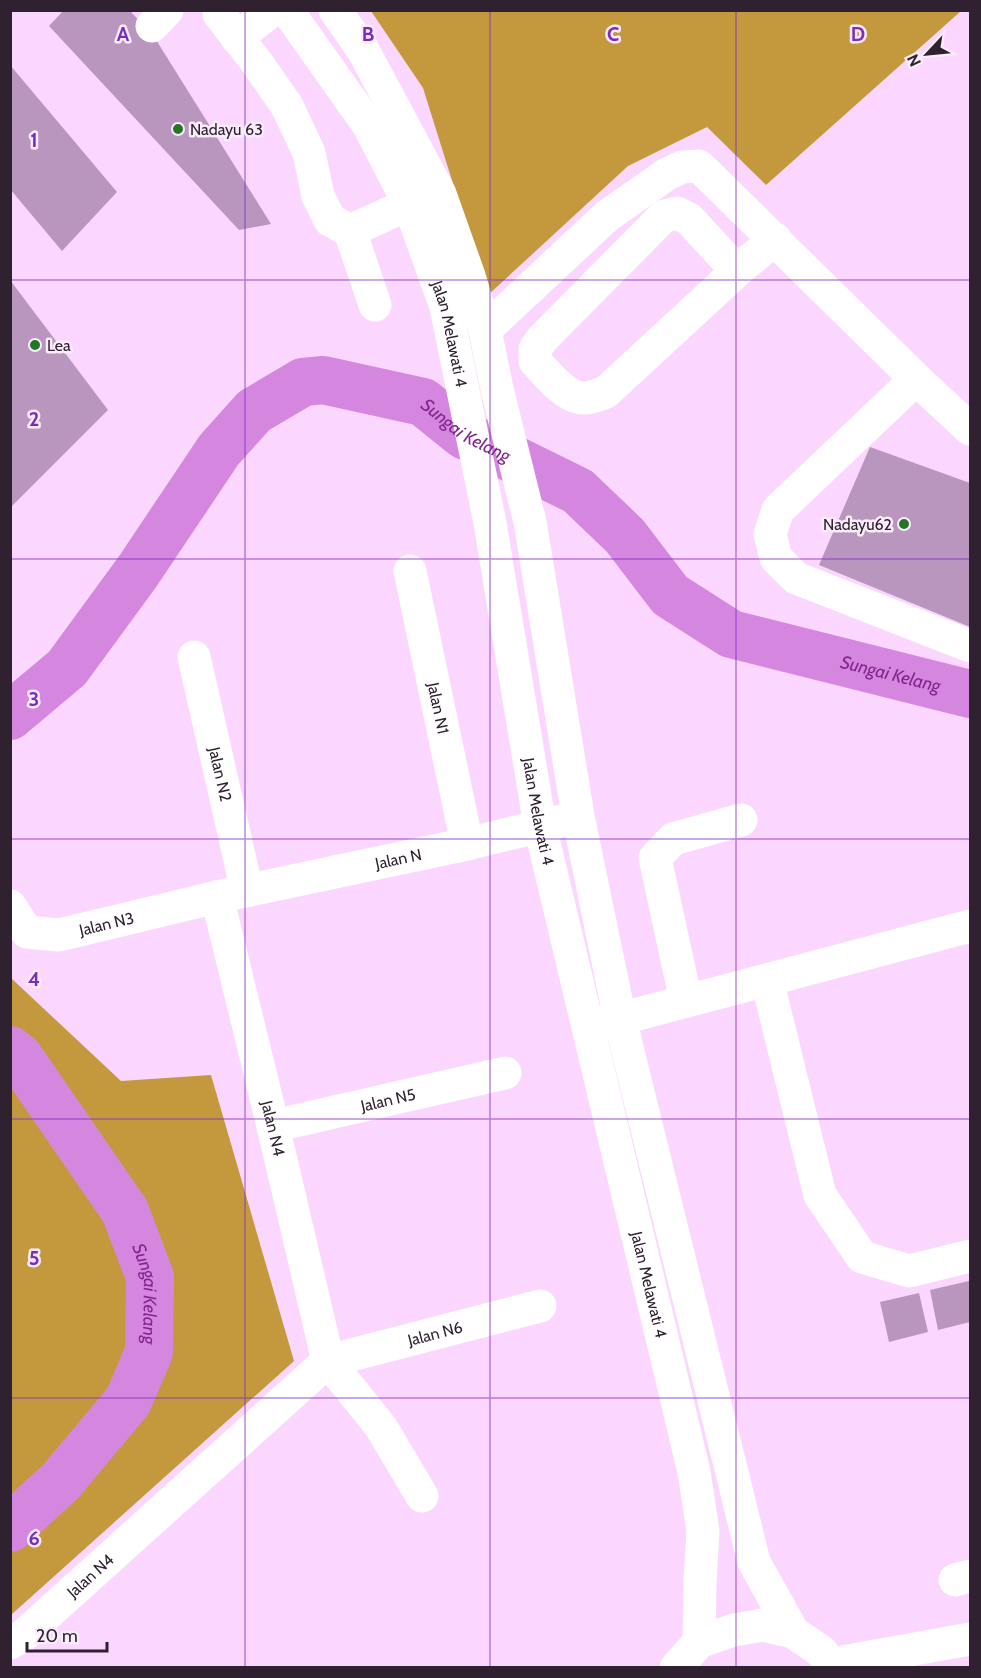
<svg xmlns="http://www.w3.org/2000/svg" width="981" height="1678" font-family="Cabin,sans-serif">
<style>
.forest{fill:#c4993e}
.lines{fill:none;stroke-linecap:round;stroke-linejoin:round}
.river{stroke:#d587df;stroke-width:48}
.building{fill:#b996bd}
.minor{stroke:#fff;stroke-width:33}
.major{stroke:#fff;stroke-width:33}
.grid{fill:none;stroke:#7b2cbf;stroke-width:1.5;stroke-opacity:0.55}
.poi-dot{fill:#237722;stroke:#fbecfc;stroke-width:2}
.labels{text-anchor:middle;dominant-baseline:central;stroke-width:5;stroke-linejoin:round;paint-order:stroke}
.poi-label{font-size:16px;fill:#2f2130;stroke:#fbecfc;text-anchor:start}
.street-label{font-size:16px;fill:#2f2130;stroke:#fbecfc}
.water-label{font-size:18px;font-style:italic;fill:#82248e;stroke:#fbecfc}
.grid-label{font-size:20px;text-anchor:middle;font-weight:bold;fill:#7b2cbf;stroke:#fbecfc;stroke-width:5;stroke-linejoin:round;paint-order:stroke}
</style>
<rect width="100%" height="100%" fill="#fbd6ff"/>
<!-- forest -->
<path class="forest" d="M371,11H961L766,185L707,127L628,166L488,295L423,88Z
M11,978L121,1081L211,1075L294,1361L11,1615Z"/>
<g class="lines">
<!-- river -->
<g class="river">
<path id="s1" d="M10,716L67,668L138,571L219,450L254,411L303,382L323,380L423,402L464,435L578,491L625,536L670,595L731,634L970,694"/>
<path id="s2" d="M10,1050L19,1057L125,1211L150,1277L149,1352L128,1401L61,1481L10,1528"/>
</g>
</g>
<!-- building -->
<path class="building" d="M64,10H129L153,35L271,224L239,230L49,26Z
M10,65L117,192L62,251L10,189Z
M10,280L108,410L10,508Z
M870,447L970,483V627L819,565Z
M969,1281L970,1288V1322L938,1330L930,1290Z
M919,1293L928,1332L889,1342L880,1302Z"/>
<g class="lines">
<!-- minor -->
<g class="minor">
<path d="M219,10V14L257,63L287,106L309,153L318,196L330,220L350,231L375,305"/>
<path id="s3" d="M287,10L369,126L409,204L446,307L490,523L540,826L694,1472L703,1531L700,1582L699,1642"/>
<path d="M335,10L363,50L440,194L469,276L485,330L497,389L530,522L578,816L620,1019L754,1562L793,1632"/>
<path d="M152,26L167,10"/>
<path d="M237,38L272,10"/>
<path d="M350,231L409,204"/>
<path d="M737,271L689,219L677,213L664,216L542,339L535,349V361C546,373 566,398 583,398C591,398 599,395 606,392L737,271L775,239"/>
<path d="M485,330L607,216L667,174L682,167L699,166L916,379L970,429"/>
<path d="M916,379L778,510L770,534L776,558L796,578L970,646"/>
<path id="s4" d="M410,571L467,844"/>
<path id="s5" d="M194,657L247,891"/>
<path id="s6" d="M217,897L273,1126L328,1361L381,1427L422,1496"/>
<path id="s7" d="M10,906L27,932L59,935L217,897L467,844L561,821"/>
<path d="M767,980L820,1195L862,1257L909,1271L970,1256"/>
<path d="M686,1001L655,858L673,839L741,820"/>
<path d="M600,1024L970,926"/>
<path id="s8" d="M273,1126L505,1073"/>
<path d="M955,1580L970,1576"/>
<path id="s9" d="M10,1643L23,1636L328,1361L540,1306"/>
</g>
<!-- major -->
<path class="major" d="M831,1664L970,1639
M676,1668L699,1642L734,1630L763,1625L793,1632L822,1652L833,1668"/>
</g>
<!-- grid -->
<path class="grid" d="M245,10V1668M490,10V1668M736,10V1668M10,280H970M10,559H970M10,839H970M10,1119H970M10,1398H970"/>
<!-- markers -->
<g class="poi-dot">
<circle cx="178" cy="129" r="6"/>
<circle cx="35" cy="345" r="6"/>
<circle cx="904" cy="524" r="6"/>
</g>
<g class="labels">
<!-- poi labels -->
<g class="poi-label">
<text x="190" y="129">Nadayu 63</text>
<text x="47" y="345">Lea</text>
<text x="892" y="524" text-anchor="end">Nadayu62</text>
</g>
<!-- street labels -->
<g class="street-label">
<text stroke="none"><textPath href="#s3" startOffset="366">Jalan Melawati 4</textPath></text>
<text stroke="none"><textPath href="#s4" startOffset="140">Jalan N1</textPath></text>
<text stroke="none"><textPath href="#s5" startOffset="120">Jalan N2</textPath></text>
<text stroke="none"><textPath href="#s3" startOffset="852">Jalan Melawati 4</textPath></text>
<text stroke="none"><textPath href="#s7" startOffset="411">Jalan N</textPath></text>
<text stroke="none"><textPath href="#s7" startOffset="112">Jalan N3</textPath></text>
<text stroke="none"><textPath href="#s8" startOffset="118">Jalan N5</textPath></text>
<text stroke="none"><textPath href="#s6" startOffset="238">Jalan N4</textPath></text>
<text stroke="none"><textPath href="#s3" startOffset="1338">Jalan Melawati 4</textPath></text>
<text stroke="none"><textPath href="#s9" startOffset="536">Jalan N6</textPath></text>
<text stroke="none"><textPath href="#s9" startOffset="105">Jalan N4</textPath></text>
</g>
<!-- water labels -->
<g class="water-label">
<text stroke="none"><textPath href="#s1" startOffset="624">Sungai Kelang</textPath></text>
<text stroke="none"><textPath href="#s1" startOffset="1128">Sungai Kelang</textPath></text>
<text stroke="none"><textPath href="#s2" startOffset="285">Sungai Kelang</textPath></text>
</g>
</g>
<g class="grid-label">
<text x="123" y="41">A</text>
<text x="368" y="41">B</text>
<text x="613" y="41">C</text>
<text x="858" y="41">D</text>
<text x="34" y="147">1</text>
<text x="34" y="426">2</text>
<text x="34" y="706">3</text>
<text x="34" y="986">4</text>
<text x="34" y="1265">5</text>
<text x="34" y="1545">6</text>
</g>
<!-- border -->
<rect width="981" height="1678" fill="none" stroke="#2f2130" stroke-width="24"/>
<!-- north arrow -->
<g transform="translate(927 54) rotate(244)" stroke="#fbecfc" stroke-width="4.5" paint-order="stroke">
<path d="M0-4.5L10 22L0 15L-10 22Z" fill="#2f2130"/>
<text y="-9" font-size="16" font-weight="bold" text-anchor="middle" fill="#2f2130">N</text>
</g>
<!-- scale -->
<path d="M27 1642v9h80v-9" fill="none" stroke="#2f2130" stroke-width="3"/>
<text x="36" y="1642" font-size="18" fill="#2f2130" stroke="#fbecfc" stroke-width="4.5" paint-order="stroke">20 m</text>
</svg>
